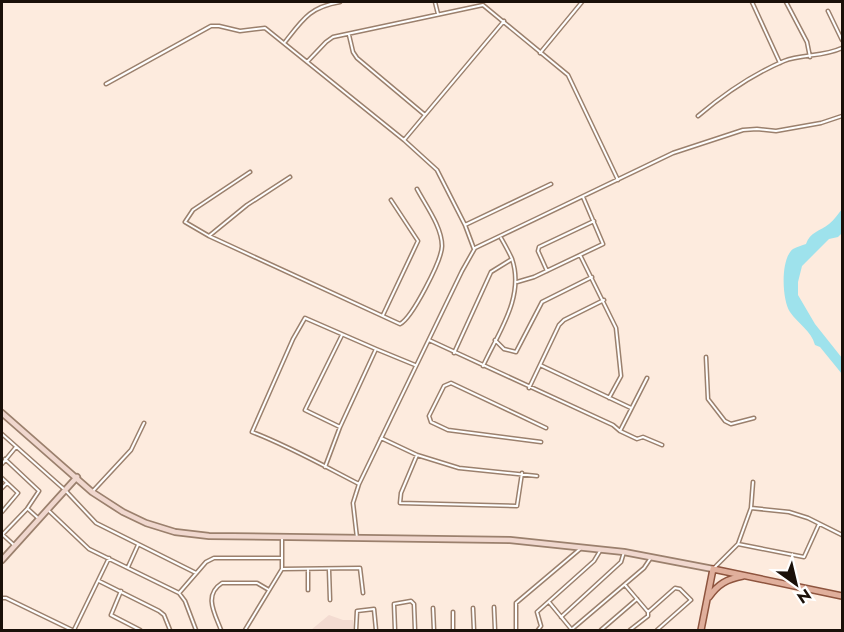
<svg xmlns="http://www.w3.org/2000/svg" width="844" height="632" font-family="Jost,sans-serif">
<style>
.education{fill:#f3dbd1}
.water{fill:#9ee2ec}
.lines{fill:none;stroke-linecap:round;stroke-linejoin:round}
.street-casing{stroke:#9b806d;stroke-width:5}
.secondary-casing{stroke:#9b806d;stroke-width:8}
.primary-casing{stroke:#8e543e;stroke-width:8}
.street{stroke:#fff;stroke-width:2}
.secondary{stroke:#f0d7ce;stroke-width:4.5}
.primary{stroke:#e0af9c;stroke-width:5}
</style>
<rect width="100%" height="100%" fill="#fdebde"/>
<!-- education -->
<path class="education" d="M329,615L343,620H353V630H311Z"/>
<!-- water -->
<path class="water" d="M842,209V233L838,237L829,239L802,266L798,282V295L815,324L842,358V374L820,347L815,345C811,330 798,324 790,312C782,300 780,259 793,249C797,247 802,245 806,244C810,232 820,231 829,224C834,220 838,214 842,209Z"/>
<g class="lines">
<defs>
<path id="street" d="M435,2L438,14
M752,2L780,63
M786,2L807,42L810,57
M828,11L842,40
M349,35L353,52L357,58L425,115
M285,42C303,19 310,7 340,2
M540,53L582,2
M307,62L326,42L333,37L483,5L568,75L618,180
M106,84L211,26H219L240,31L265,28L404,140L437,170L465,225L474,249
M698,116C724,94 753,74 784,61C801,54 823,57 842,48
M404,140L504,21
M250,172L193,210L185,222L209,236L400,324C412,318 442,260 442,246C442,227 426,206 417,189
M465,225L551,184
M209,236L247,205L290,177
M580,255L616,328L621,376L609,398
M547,271L538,251L539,247L594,221
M517,282L534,277L603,244L583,197
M383,315L418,241L391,200
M429,340L613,425L620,431L637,439L643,437L662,445
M495,340L504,349L516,352L542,302L592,277
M376,349L415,365
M454,353L491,272L512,259
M706,357L708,399L725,421L731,424L754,418
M540,365L631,408
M483,366C498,333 525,297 512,259C509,252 505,245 501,238
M529,388L559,325L564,320L604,300
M340,427L305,410L342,335
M620,431L647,378
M2,434L65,490L96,523L196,573
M381,438L417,455L459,468L537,476
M541,442L448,430L431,422L429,416L444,386L451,383L546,428
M417,455L401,493L400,503L517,506L522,473
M2,464L16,447
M325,467L340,427L376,349L305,318L293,339L252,432C289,446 324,466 359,484
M2,478L18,493L2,512
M2,488L7,483
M92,492L131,450L144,423
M751,508L789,512L808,518L842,535
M28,509L39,519
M48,510L89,549L179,593L185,601L196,630
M2,534L15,546
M2,535L27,509L39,491L5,459
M357,538L353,503L359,484L462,271L475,248L673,153L743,130L757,129L776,131L821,123L842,116
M738,544L804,557L819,524
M128,567L138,545
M714,568L738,544L751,508L753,482
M282,569L360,568L363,593
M308,569V590
M329,570L330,600
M99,581L159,611L164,615L170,630
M625,585L648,612V616L630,630
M121,591L111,615L140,630
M180,592L206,562L214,558H282
M2,598H6L72,630
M549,602L572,630
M494,607L495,630
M433,608L434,630
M473,608L474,630
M453,612V630
M648,612L675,588L680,589L691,600L657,630
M561,617L621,562L624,552
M74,630L109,558
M221,630C215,614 203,595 222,583H257L269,590
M245,630L282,569V538
M356,630L357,611L374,609L376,630
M395,630L394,604L411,601L414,604L415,630
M516,630V603L580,549
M538,630L541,626L537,612L594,561L600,551
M571,630L644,568L650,559
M601,630L637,599"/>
<path id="secondary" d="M2,413L92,492L123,512L146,523L175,532L209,536L510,540L624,552L713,569
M2,560L77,477"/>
<path id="primary" d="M709,597C718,584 727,579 743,576
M701,630L713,569L842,596"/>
</defs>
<!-- street casing -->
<use href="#street" class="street-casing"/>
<!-- secondary casing -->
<use href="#secondary" class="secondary-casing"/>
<!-- primary casing -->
<use href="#primary" class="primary-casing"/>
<!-- street -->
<use href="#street" class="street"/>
<!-- secondary -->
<use href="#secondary" class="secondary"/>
<!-- primary -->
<use href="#primary" class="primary"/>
</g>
<!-- border -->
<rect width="844" height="632" fill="none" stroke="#1a1009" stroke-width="6"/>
<!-- north arrow -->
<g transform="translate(796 584) rotate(146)" stroke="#ffffff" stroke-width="4.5" paint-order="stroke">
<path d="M0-4.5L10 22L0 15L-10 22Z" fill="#1a1009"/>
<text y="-9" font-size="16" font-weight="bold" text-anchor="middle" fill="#1a1009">N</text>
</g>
</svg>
